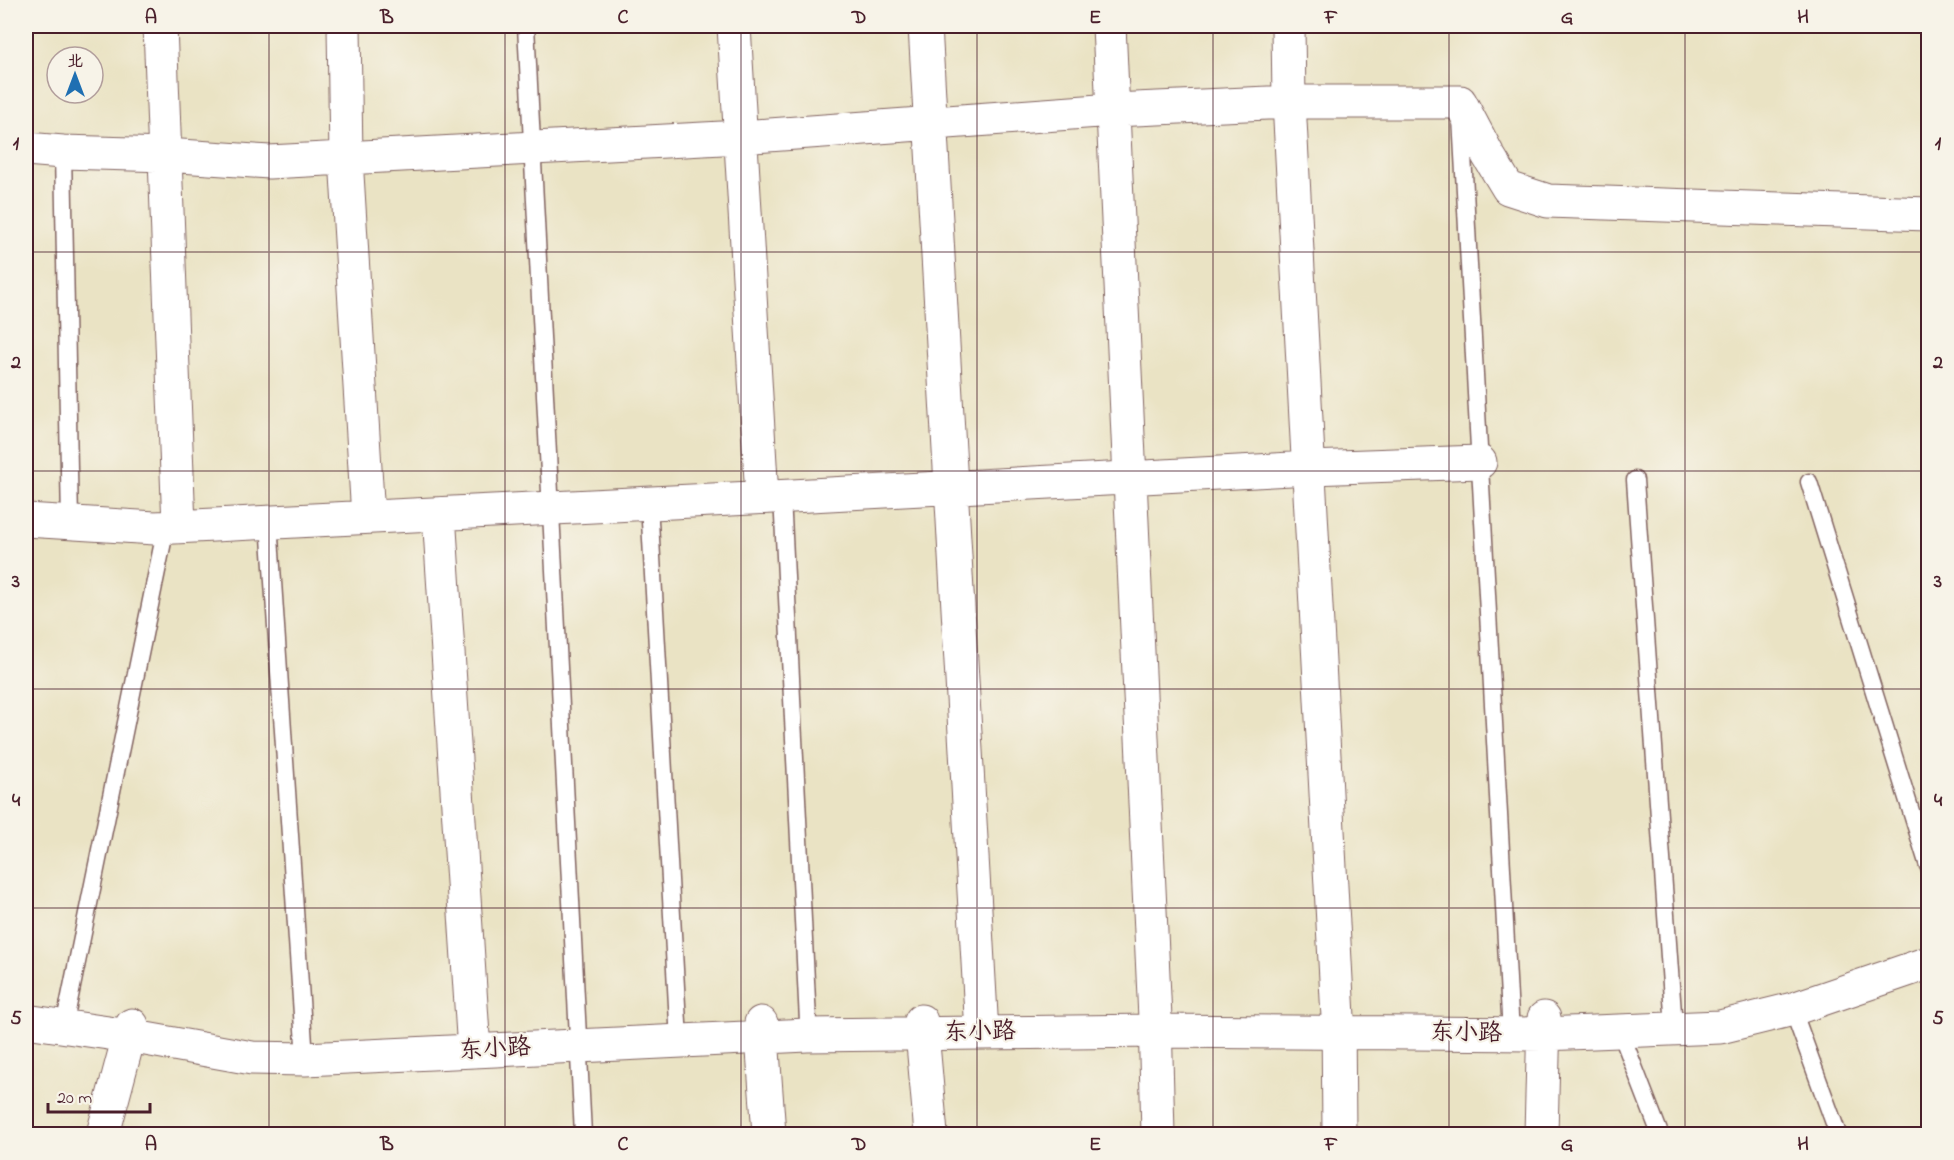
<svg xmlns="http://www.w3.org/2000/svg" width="1954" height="1160" font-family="'Indie Flower','LXGW WenKai TC',sans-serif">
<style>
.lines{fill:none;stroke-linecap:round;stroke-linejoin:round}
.service-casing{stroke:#826461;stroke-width:19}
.minor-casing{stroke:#826461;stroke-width:35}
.service{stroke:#fff;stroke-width:16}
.minor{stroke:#fff;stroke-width:33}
.grid{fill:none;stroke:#4a1f2b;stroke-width:1.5;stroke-opacity:0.55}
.labels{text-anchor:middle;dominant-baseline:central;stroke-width:4.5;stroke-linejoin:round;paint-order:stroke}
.street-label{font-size:24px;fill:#4a1f2b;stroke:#f7f3e8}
.neatline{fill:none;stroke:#4a1f2b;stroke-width:2}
.grid-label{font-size:20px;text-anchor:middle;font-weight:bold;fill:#4a1f2b}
</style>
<rect width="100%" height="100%" fill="#f7f3e8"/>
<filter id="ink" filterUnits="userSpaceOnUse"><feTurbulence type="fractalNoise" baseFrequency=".0167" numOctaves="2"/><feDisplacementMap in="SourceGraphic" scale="12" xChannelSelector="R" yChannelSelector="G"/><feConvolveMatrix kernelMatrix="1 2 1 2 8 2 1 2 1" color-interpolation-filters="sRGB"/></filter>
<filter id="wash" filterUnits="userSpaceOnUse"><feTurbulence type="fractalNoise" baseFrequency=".008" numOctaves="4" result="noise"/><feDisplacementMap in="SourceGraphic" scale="24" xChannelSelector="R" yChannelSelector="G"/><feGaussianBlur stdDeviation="1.35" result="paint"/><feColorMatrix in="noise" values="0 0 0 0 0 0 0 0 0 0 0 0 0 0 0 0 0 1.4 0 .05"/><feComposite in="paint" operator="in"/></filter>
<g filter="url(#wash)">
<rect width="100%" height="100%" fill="#eae3c4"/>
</g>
<g filter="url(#ink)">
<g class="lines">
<defs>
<path id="service" d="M526,26L583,1134
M1461,118L1511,1034
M63,152L70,523
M1635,480L1673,1013L1672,1029
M1809,482L1928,866
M782,496L808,1021L807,1035
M649,503L679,1041
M269,522L305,1059
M1791,1005L1838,1134
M64,1026L166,527
M1619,1028L1660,1134"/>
<path id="minor" d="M160,26L179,526
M344,26L346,158L368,517
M734,26L762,497
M925,26L982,1033
M1109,26L1155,1018L1158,1134
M1288,26L1289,102L1338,1017L1339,1134
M26,149L63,152L166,155L269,162L741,137L1113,110L1289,102H1460L1488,155L1508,188L1548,201L1928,214
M439,514L474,1051
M26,520L155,528L792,496L1310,468L1480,462
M26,1021L129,1036L252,1058L305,1059L807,1035L1155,1031L1543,1034L1720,1027L1793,1009L1928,963
M921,1021L931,1134
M761,1023L769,1134
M103,1134L132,1025
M1541,1134L1544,1018"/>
</defs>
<!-- service casing -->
<use href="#service" class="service-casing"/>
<!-- minor casing -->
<use href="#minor" class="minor-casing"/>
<!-- service -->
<use href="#service" class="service"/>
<!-- minor -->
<use href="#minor" class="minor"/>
</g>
</g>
<!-- grid -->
<path class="grid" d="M269,26V1134M505,26V1134M741,26V1134M977,26V1134M1213,26V1134M1449,26V1134M1685,26V1134M26,252H1928M26,471H1928M26,689H1928M26,908H1928"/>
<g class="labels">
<!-- street labels -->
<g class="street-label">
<text transform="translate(980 1033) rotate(-1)">东小路</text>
<text transform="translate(1466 1034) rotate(1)">东小路</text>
<text transform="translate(495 1050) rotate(-3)">东小路</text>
</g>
</g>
<!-- margin -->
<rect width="1954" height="1160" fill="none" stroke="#f7f3e8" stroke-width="66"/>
<!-- north arrow -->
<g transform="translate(75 75)"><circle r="28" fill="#f7f3e8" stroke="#b29e9c" stroke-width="1.5"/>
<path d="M0-4.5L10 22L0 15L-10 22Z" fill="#1f6fb2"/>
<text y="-9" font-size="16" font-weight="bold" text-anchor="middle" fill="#4a1f2b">北</text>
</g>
<!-- scale -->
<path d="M48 1103v9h102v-9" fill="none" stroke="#4a1f2b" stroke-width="3"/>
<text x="57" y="1103" font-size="18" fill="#4a1f2b" stroke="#f7f3e8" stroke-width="4.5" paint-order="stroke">20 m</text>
<rect x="33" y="33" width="1888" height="1094" class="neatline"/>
<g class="grid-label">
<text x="151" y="23">A</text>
<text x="387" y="23">B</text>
<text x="623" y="23">C</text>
<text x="859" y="23">D</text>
<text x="1095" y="23">E</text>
<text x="1331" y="23">F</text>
<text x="1567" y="23">G</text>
<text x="1803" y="23">H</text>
<text x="16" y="149">1</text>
<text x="1938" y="149">1</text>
<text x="16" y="368">2</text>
<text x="1938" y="368">2</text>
<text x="16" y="587">3</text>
<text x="1938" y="587">3</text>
<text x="16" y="806">4</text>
<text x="1938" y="806">4</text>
<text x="16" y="1024">5</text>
<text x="1938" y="1024">5</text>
<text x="151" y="1150">A</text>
<text x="387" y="1150">B</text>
<text x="623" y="1150">C</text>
<text x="859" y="1150">D</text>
<text x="1095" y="1150">E</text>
<text x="1331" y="1150">F</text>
<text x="1567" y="1150">G</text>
<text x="1803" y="1150">H</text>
</g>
</svg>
